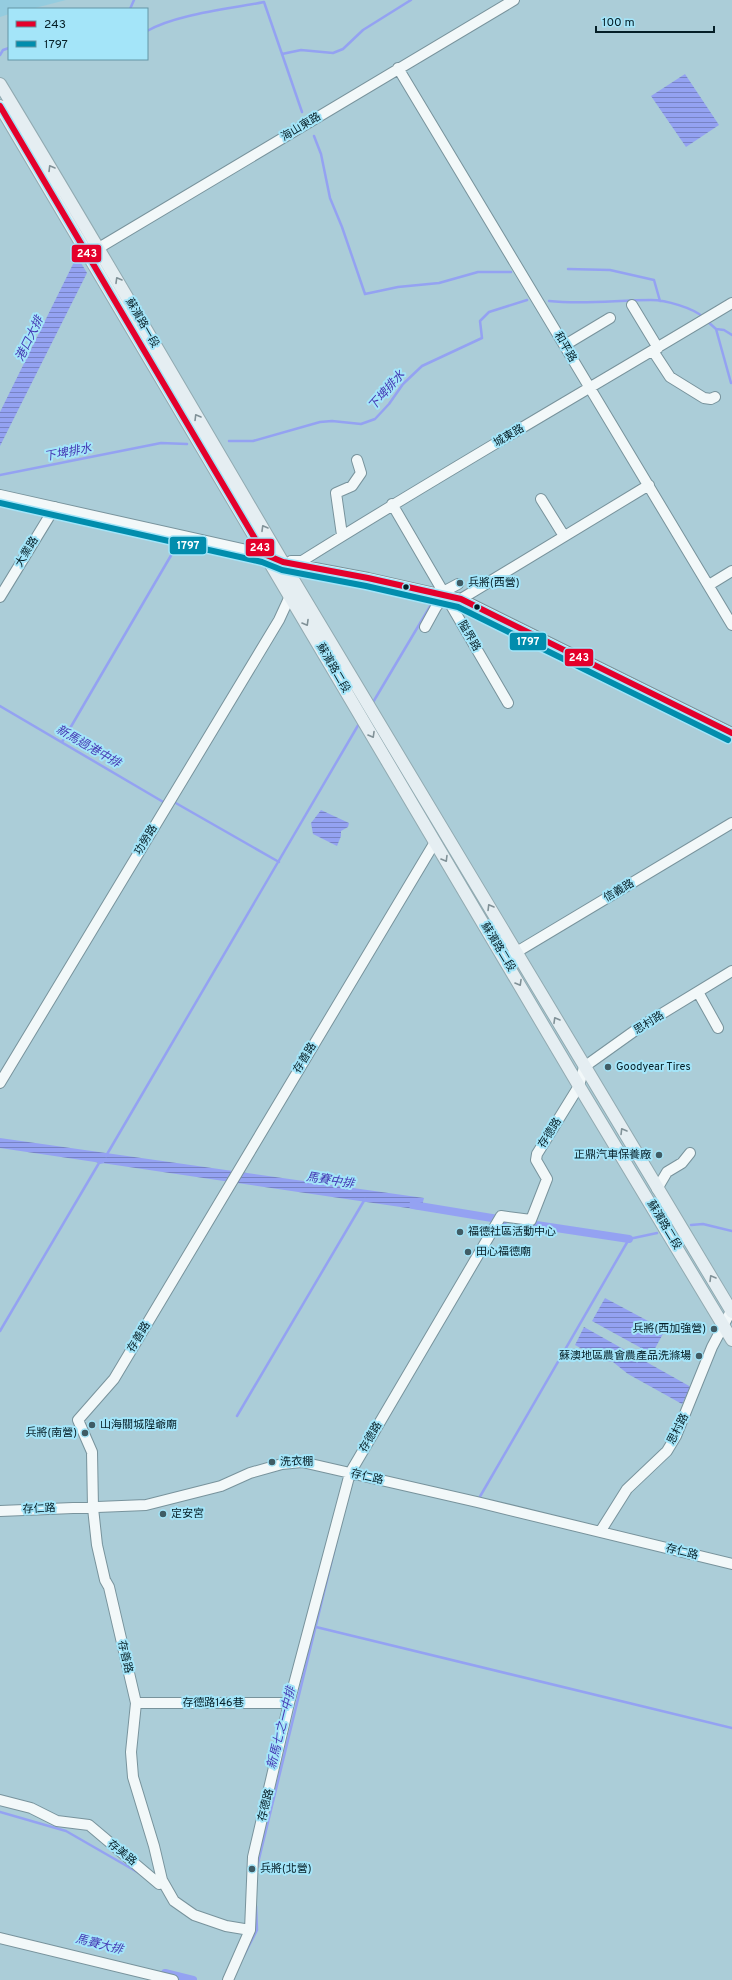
<svg xmlns="http://www.w3.org/2000/svg" width="732" height="1980" font-family="Overpass,'Noto Sans TC',sans-serif">
<style>
.built{fill:#94ccdf}
.water{fill:url(#water-rules)}
.lines{fill:none;stroke-linecap:round;stroke-linejoin:round}
.stream{stroke:#94a2f2;stroke-width:2.5}
.canal{stroke:#94a2f2;stroke-width:8}
.minor-casing{stroke:#78939c;stroke-width:12}
.major-casing{stroke:#91aab1;stroke-width:14}
.minor{stroke:#f2f8f9;stroke-width:10}
.major{stroke:#e5eef2;stroke-width:12}
.bus-1-casing{stroke:#a4e5f9;stroke-width:9}
.bus-2-casing{stroke:#a4e5f9;stroke-width:9}
.bus-1{stroke:#e4002b;stroke-width:6}
.bus-2{stroke:#018dad;stroke-width:6}
.oneway{stroke:#809197}
.poi-dot{fill:#3f5c65;stroke:#a4e5f9;stroke-width:1.5}
.bus-dot{fill:#051f27;stroke:#a4e5f9;stroke-width:1.5}
.labels{text-anchor:middle;dominant-baseline:central;stroke-width:4;stroke-linejoin:round;paint-order:stroke}
.street-label{font-size:11px;fill:#051f27;stroke:#a4e5f9}
.poi-label{font-size:11px;fill:#051f27;stroke:#a4e5f9;text-anchor:start}
.water-label{font-size:12px;font-style:italic;fill:#4438b4;stroke:#a4e5f9}
.line-badge{stroke:#a4e5f9;stroke-width:1.5}
.badge-label{font-size:11px;text-anchor:middle;font-weight:bold;fill:#fff}
</style>
<defs>
<pattern id="water-rules" width="6" height="5" patternUnits="userSpaceOnUse"><rect width="6" height="5" fill="#94a2f2"/><path d="M0 2.5h6" fill="none" stroke="#7783c4"/></pattern>
</defs>
<rect width="100%" height="100%" fill="#abcdd8"/>
<!-- built -->
<path class="built" d="M0,0H66L31,9H9V14L0,17Z"/>
<!-- water -->
<path class="water" d="M685,74L719,125L686,147L651,96Z
M77,256L87,273L0,446V412Z
M321,810L349,823L348,827L341,831V836L337,846L313,834L311,823Z
M0,1138L424,1198L421,1210L0,1148Z
M605,1298L665,1330L652,1354L592,1321Z
M584,1327L691,1387L682,1404L628,1374L613,1362L602,1360L575,1345Z"/>
<g class="lines">
<!-- stream -->
<path class="stream" d="M130,9L134,0
M147,31C176,14 230,9 264,2L282,54L301,50L333,53L343,49L363,30L411,0
M282,54L302,112
M0,55L3,50L9,48
M314,136L321,154L330,198L342,227L365,294L398,287L439,283L478,272H511
M568,269L610,270L654,280L660,301
M549,301C584,305 617,300 651,300C666,300 693,308 703,317
M707,321L716,329L724,330L732,335
M716,329L731,383
M229,441H253L320,422L332,421L361,424L375,419L389,404L403,384L422,366L482,338L480,321L489,312L527,300
M0,475L161,443L187,444
M372,704L435,598
M0,706L165,803
M62,742L180,540
M174,802L279,862
M106,1156L360,722
M691,1225L703,1224L732,1231
M0,1331L99,1163L103,1162
M237,1416L365,1199
M478,1500L629,1239L657,1233
M316,1627L732,1728
M0,1812L66,1831L139,1873
M257,1867L337,1539
M243,1957L257,1930L256,1906"/>
<!-- canal -->
<path class="canal" d="M413,1205L504,1220
M523,1223L629,1239
M165,1973L193,1980"/>
<defs>
<path id="minor" d="M398,68L732,625
M92,252L514,0
M632,305L658,348
M565,345L610,318
M653,351L670,377L704,398L711,399L715,397
M0,495L264,554L283,562L368,578L461,599L732,733
M541,499L564,536
M392,504L508,703
M342,535L336,493L352,486L361,473L357,460
M291,561H302C444,472 589,389 732,303
M709,585L732,571
M443,592L458,584
M0,597L55,507
M461,599L649,485
M425,627L436,607L445,596
M505,959L732,823
M698,992L718,1028
M0,1083L279,620L290,596
M657,1189L667,1172L682,1163L690,1153
M0,1511L146,1505L221,1486L250,1473L282,1464L302,1462L477,1502L732,1564
M600,1532L627,1489L667,1451L676,1436L712,1347L732,1309
M136,1703H289
M0,1800L31,1808L57,1821L89,1825L159,1884L162,1880
M250,1930L226,1926L194,1915L174,1901L162,1880L154,1846L133,1777L131,1752L136,1703L109,1587L105,1580L97,1545L93,1508L92,1452L78,1420L114,1379L435,842
M0,1938L173,1980
M228,1980L250,1930L253,1857L289,1703L350,1473L501,1216L531,1220L547,1179L536,1160L537,1154L579,1086L584,1067L640,1027L732,971"/>
<path id="major" d="M0,84C97,244 190,405 285,566C434,815 583,1063 732,1312
M0,106L579,1086L732,1340"/>
</defs>
<!-- minor casing -->
<use href="#minor" class="minor-casing"/>
<!-- major casing -->
<use href="#major" class="major-casing"/>
<!-- minor -->
<use href="#minor" class="minor"/>
<!-- major -->
<use href="#major" class="major"/>
<defs>
<path id="bus-1" d="M0,106L264,554L283,562L368,578L461,599L732,733"/>
<path id="bus-2" d="M0,503L262,562L282,570L366,586L458,607L728,740"/>
</defs>
<!-- bus-1 casing -->
<use href="#bus-1" class="bus-1-casing"/>
<!-- bus-2 casing -->
<use href="#bus-2" class="bus-2-casing"/>
<!-- bus-1 -->
<use href="#bus-1" class="bus-1"/>
<!-- bus-2 -->
<use href="#bus-2" class="bus-2"/>
</g>
<!-- one-way arrows -->
<defs><path id="oneway-chevron" d="M-2-3.5L2.5 0L-2 3.5" fill="none" stroke-width="1.6" stroke-linecap="round" stroke-linejoin="round"/></defs>
<g class="oneway">
<use href="#oneway-chevron" transform="translate(51 168) rotate(-121)"/>
<use href="#oneway-chevron" transform="translate(118 280) rotate(-120)"/>
<use href="#oneway-chevron" transform="translate(197 417) rotate(-121)"/>
<use href="#oneway-chevron" transform="translate(264 528) rotate(-120)"/>
<use href="#oneway-chevron" transform="translate(306 623) rotate(60)"/>
<use href="#oneway-chevron" transform="translate(372 735) rotate(60)"/>
<use href="#oneway-chevron" transform="translate(445 859) rotate(59)"/>
<use href="#oneway-chevron" transform="translate(490 907) rotate(-121)"/>
<use href="#oneway-chevron" transform="translate(519 983) rotate(60)"/>
<use href="#oneway-chevron" transform="translate(556 1020) rotate(-120)"/>
<use href="#oneway-chevron" transform="translate(623 1131) rotate(-121)"/>
<use href="#oneway-chevron" transform="translate(712 1278) rotate(-121)"/>
</g>
<!-- markers -->
<g class="poi-dot">
<circle cx="460" cy="583" r="4"/>
<circle cx="608" cy="1067" r="4"/>
<circle cx="659" cy="1155" r="4"/>
<circle cx="460" cy="1232" r="4"/>
<circle cx="468" cy="1252" r="4"/>
<circle cx="714" cy="1329" r="4"/>
<circle cx="699" cy="1356" r="4"/>
<circle cx="92" cy="1425" r="4"/>
<circle cx="85" cy="1433" r="4"/>
<circle cx="272" cy="1462" r="4"/>
<circle cx="163" cy="1514" r="4"/>
<circle cx="252" cy="1869" r="4"/>
</g>
<g class="bus-dot">
<circle cx="406" cy="587" r="3.5"/>
<circle cx="477" cy="607" r="3.5"/>
</g>
<g class="labels">
<!-- street labels -->
<g class="street-label">
<text transform="translate(301 127) rotate(-31)">海山東路</text>
<text transform="translate(142 323) rotate(60)">蘇濱路一段</text>
<text transform="translate(565 347) rotate(60)">和平路</text>
<text transform="translate(509 436) rotate(-30)">城東路</text>
<text transform="translate(27 552) rotate(-59)">大業路</text>
<text transform="translate(469 636) rotate(60)">隘界路</text>
<text transform="translate(333 668) rotate(60)">蘇濱路二段</text>
<text transform="translate(146 840) rotate(-59)">功勞路</text>
<text transform="translate(619 891) rotate(-30)">信義路</text>
<text transform="translate(498 947) rotate(59)">蘇濱路二段</text>
<text transform="translate(649 1023) rotate(-32)">思村路</text>
<text transform="translate(305 1058) rotate(-59)">存善路</text>
<text transform="translate(550 1133) rotate(-58)">存德路</text>
<text transform="translate(664 1225) rotate(59)">蘇濱路二段</text>
<text transform="translate(139 1337) rotate(-59)">存善路</text>
<text transform="translate(678 1429) rotate(-63)">思村路</text>
<text transform="translate(371 1437) rotate(-60)">存德路</text>
<text transform="translate(367 1477) rotate(13)">存仁路</text>
<text transform="translate(39 1509) rotate(-3)">存仁路</text>
<text transform="translate(682 1552) rotate(14)">存仁路</text>
<text transform="translate(125 1657) rotate(77)">存善路</text>
<text x="213" y="1703">存德路146巷</text>
<text transform="translate(266 1805) rotate(-76)">存德路</text>
<text transform="translate(122 1853) rotate(39)">存美路</text>
</g>
<!-- poi labels -->
<g class="poi-label">
<text x="468" y="583">兵將(西營)</text>
<text x="616" y="1067">Goodyear Tires</text>
<text x="651" y="1155" text-anchor="end">正鼎汽車保養廠</text>
<text x="468" y="1232">福德社區活動中心</text>
<text x="476" y="1252">田心福德廟</text>
<text x="706" y="1329" text-anchor="end">兵將(西加強營)</text>
<text x="691" y="1356" text-anchor="end">蘇澳地區農會農產品洗滌場</text>
<text x="100" y="1425">山海關城隍爺廟</text>
<text x="77" y="1433" text-anchor="end">兵將(南營)</text>
<text x="280" y="1462">洗衣棚</text>
<text x="171" y="1514">定安宮</text>
<text x="260" y="1869">兵將(北營)</text>
</g>
<!-- water labels -->
<g class="water-label">
<text transform="translate(30 339) rotate(-64)">港口大排</text>
<text transform="translate(387 391) rotate(-49)">下埤排水</text>
<text transform="translate(68 453) rotate(-11)">下埤排水</text>
<text transform="translate(88 747) rotate(30)">新馬過港中排</text>
<text transform="translate(330 1181) rotate(9)">馬賽中排</text>
<text transform="translate(282 1728) rotate(-76)">新馬七之一中排</text>
<text transform="translate(99 1945) rotate(14)">馬賽大排</text>
</g>
</g>
<g class="line-badge">
<rect x="71" y="244" width="31" height="19" rx="4" fill="#e4002b"/>
<rect x="169" y="536" width="38" height="19" rx="4" fill="#018dad"/>
<rect x="245" y="538" width="30" height="19" rx="4" fill="#e4002b"/>
<rect x="509" y="632" width="38" height="19" rx="4" fill="#018dad"/>
<rect x="564" y="648" width="30" height="19" rx="4" fill="#e4002b"/>
</g>
<g class="badge-label">
<text x="87" y="257">243</text>
<text x="188" y="549">1797</text>
<text x="260" y="551">243</text>
<text x="528" y="645">1797</text>
<text x="579" y="661">243</text>
</g>
<!-- legend -->
<rect x="8" y="8" width="140" height="52" fill="#a4e5f9" stroke="#6496a5"/>
<rect x="16" y="21" width="20" height="6" fill="#e4002b" stroke="#6496a5"/>
<text x="44" y="28" font-size="12" fill="#051f27">243</text>
<rect x="16" y="41" width="20" height="6" fill="#018dad" stroke="#6496a5"/>
<text x="44" y="48" font-size="12" fill="#051f27">1797</text>
<!-- scale -->
<path d="M596 26v6h118v-6" fill="none" stroke="#051f27" stroke-width="2"/>
<text x="602" y="26" font-size="12" fill="#051f27" stroke="#a4e5f9" stroke-width="3" paint-order="stroke">100 m</text>
</svg>
